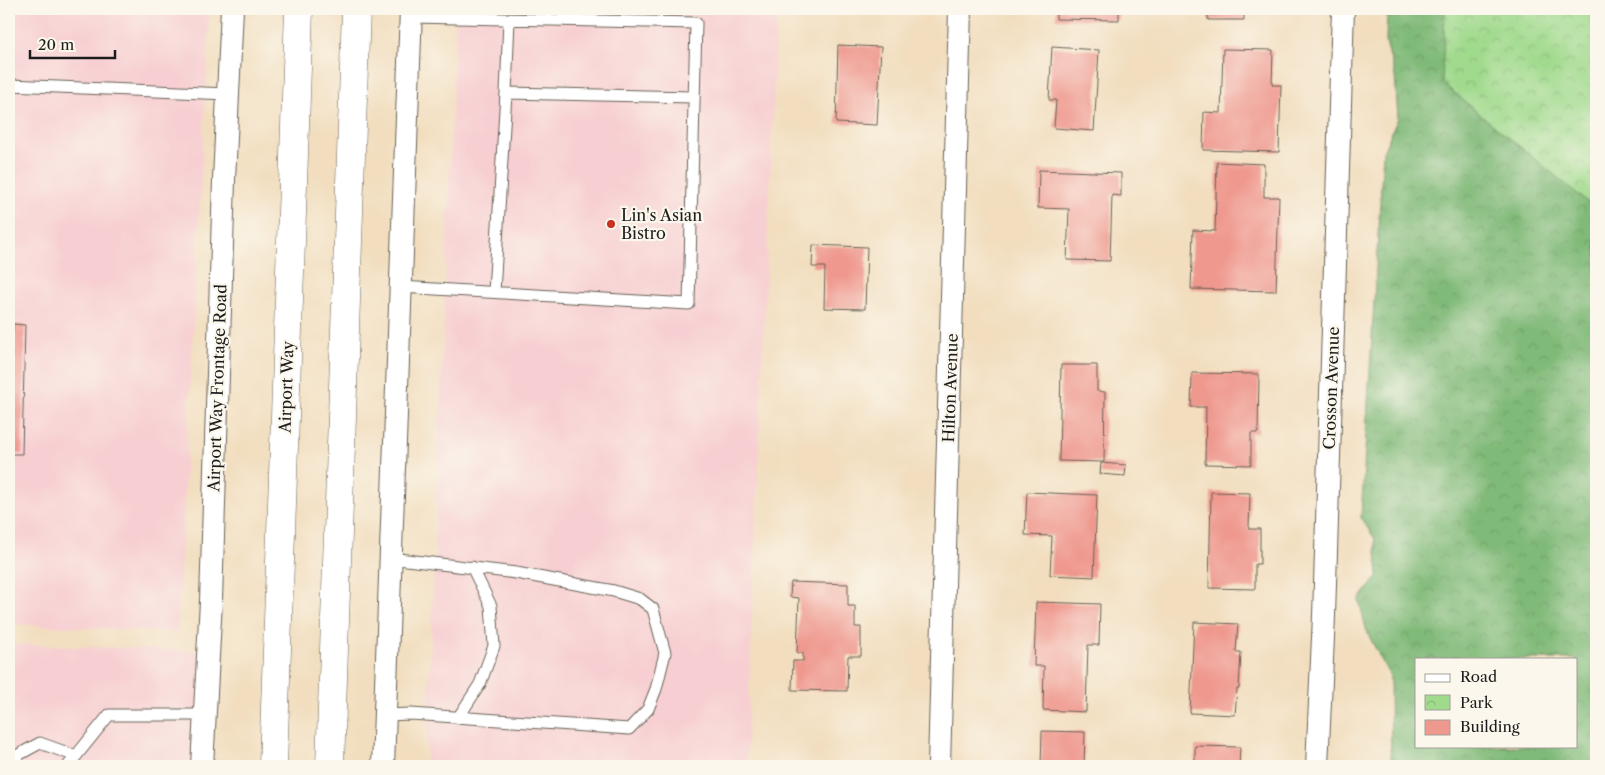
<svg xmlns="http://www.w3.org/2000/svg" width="1605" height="775" font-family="'Libre Caslon Text',serif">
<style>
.built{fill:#f7cfd2}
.forest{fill:url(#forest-crowns);stroke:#4e6b4a;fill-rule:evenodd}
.park{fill:url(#park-crowns);stroke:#5e7b54}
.building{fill:#ef988e}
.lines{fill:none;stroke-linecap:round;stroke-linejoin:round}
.service-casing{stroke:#676055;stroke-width:13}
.minor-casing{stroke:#676055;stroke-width:24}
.primary-casing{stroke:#676055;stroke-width:29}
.service{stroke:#fff;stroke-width:11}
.minor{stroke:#fff;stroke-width:22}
.primary{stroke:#fff;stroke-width:28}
.poi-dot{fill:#c8321e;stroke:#fbf7ec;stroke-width:2}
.labels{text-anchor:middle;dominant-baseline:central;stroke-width:4.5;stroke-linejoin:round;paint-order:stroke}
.poi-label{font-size:16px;fill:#1c1c1c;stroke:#fbf7ec;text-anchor:start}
.street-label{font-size:16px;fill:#1c1c1c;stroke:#fbf7ec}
</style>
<defs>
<pattern id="forest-crowns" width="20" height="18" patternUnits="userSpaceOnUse" patternTransform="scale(1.25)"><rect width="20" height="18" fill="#80ba78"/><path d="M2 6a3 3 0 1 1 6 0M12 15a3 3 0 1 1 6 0" fill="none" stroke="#6e9f67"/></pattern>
<pattern id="park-crowns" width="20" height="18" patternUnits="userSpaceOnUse" patternTransform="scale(1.25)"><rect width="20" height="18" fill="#a0da8d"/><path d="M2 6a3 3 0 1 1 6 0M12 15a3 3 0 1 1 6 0" fill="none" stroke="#89ba79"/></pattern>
</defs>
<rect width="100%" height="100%" fill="#fbf7ec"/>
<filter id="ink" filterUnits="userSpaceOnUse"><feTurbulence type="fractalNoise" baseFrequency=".02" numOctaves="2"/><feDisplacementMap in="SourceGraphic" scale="10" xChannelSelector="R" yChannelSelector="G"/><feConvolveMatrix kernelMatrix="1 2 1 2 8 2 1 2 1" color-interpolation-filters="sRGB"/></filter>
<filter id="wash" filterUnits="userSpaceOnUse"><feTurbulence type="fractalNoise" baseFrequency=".0096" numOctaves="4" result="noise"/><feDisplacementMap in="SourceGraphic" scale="20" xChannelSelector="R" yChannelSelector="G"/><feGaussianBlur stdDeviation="1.12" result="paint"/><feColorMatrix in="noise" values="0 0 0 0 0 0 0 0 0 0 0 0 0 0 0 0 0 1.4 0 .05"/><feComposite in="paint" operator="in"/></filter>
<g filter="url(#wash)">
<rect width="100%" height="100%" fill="#f2debf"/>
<!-- built -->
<path class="built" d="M9,9H210L177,632L9,624Z
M456,9H777L746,766H426Z
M9,644L200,651L195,766H9Z"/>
<!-- forest -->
<path class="forest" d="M1387,9H1462L1442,83L1596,209V766H1391L1390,677L1367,632L1359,600L1378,576L1375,539L1361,518L1383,152L1398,118L1395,76L1386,42ZM1416,659H1576V746H1416Z"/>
<!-- park -->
<path class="park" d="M1445,9H1596V209L1442,83Z"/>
<g id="blocks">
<!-- building -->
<path class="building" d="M1056,9H1119V20L1056,19Z
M1208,9H1244V20H1208Z
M838,45L881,47L877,125L836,123Z
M1052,47L1099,50L1094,131L1054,128L1056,100H1049Z
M1223,49L1273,50L1272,85H1281L1279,152L1203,150L1204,112L1221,113Z
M1217,162L1264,164V197H1279L1276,291L1191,289L1193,230L1215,231Z
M1039,170L1121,173V196L1112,195L1110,261L1067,260L1069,209L1038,208Z
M813,245L867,247L865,309L824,308L825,267H812Z
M13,324L25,325L22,454H9V420L12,353H9V332H13Z
M1061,365H1097V391L1105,392L1104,462L1059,461Z
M1192,373L1259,374L1258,433H1251V465L1205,464L1206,407H1191Z
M1101,463L1126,465L1125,476L1100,474Z
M1027,492L1097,495L1094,577L1050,575L1052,536L1025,535Z
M1211,492L1250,493L1249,529H1260V564H1255V589L1209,588Z
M791,582L848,584V606H855V627H861V656H848L847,691L792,690L793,661H803V653H797L799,598L790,597Z
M1036,602L1100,604L1099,645H1088L1086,712L1043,710L1044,666H1034Z
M1194,622L1238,624L1236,652H1241L1239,689H1237L1235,715L1190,713Z
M1042,731L1085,732L1084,766H1041Z
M1195,746L1240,747L1239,766H1195Z"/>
</g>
</g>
<g filter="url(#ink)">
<use href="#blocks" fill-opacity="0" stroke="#676055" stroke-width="1"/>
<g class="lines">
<defs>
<path id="service" d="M9,85L228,94
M506,93L693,97
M400,287L689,304L696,23L411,17
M494,292L506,93L509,19
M385,715L411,714L629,729L648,709L656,689L665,653L653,609L640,599L614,591L516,573L390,558
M458,718L480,684L494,646L491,606L472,567
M9,760L40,743L76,756
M68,766L109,715H203"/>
<path id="minor" d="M202,766L211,601L224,180L232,9
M383,766L411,9
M939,766L960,9
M1317,766L1324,616L1343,9"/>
<path id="primary" d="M273,766L299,9
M330,766L356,9"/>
</defs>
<!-- service casing -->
<use href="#service" class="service-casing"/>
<!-- minor casing -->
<use href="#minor" class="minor-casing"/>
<!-- primary casing -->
<use href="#primary" class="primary-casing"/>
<!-- service -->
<use href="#service" class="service"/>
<!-- minor -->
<use href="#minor" class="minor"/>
<!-- primary -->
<use href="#primary" class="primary"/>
</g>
</g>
<!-- markers -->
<circle class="poi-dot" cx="611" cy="224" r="5"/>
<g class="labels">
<!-- poi labels -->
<g class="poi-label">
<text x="621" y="215">Lin's Asian<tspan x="621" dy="18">Bistro</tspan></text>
</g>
<!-- street labels -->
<g class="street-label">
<text transform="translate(286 387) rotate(-88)">Airport Way</text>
<text transform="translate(217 388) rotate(-88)">Airport Way Frontage Road</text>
<text transform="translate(950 388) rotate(-88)">Hilton Avenue</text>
<text transform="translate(1331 388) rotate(-88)">Crosson Avenue</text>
</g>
</g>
<!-- margin -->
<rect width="1605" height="775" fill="none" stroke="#fbf7ec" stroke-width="30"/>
<!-- legend -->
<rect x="1415" y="658" width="162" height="90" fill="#fbf7ec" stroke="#a29f99"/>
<rect x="1425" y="674" width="25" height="8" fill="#ffffff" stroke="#a29f99"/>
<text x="1460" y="682" font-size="15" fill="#1c1c1c">Road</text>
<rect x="1425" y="695" width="25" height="15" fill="url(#park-crowns)" stroke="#a29f99"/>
<text x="1460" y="708" font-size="15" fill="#1c1c1c">Park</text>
<rect x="1425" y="720" width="25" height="15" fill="#ef988e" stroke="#a29f99"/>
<text x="1460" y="732" font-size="15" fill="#1c1c1c">Building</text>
<!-- scale -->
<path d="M30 50v8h85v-8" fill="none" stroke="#1c1c1c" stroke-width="2.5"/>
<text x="38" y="50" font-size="15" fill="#1c1c1c" stroke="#fbf7ec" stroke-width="4" paint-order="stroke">20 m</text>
</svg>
